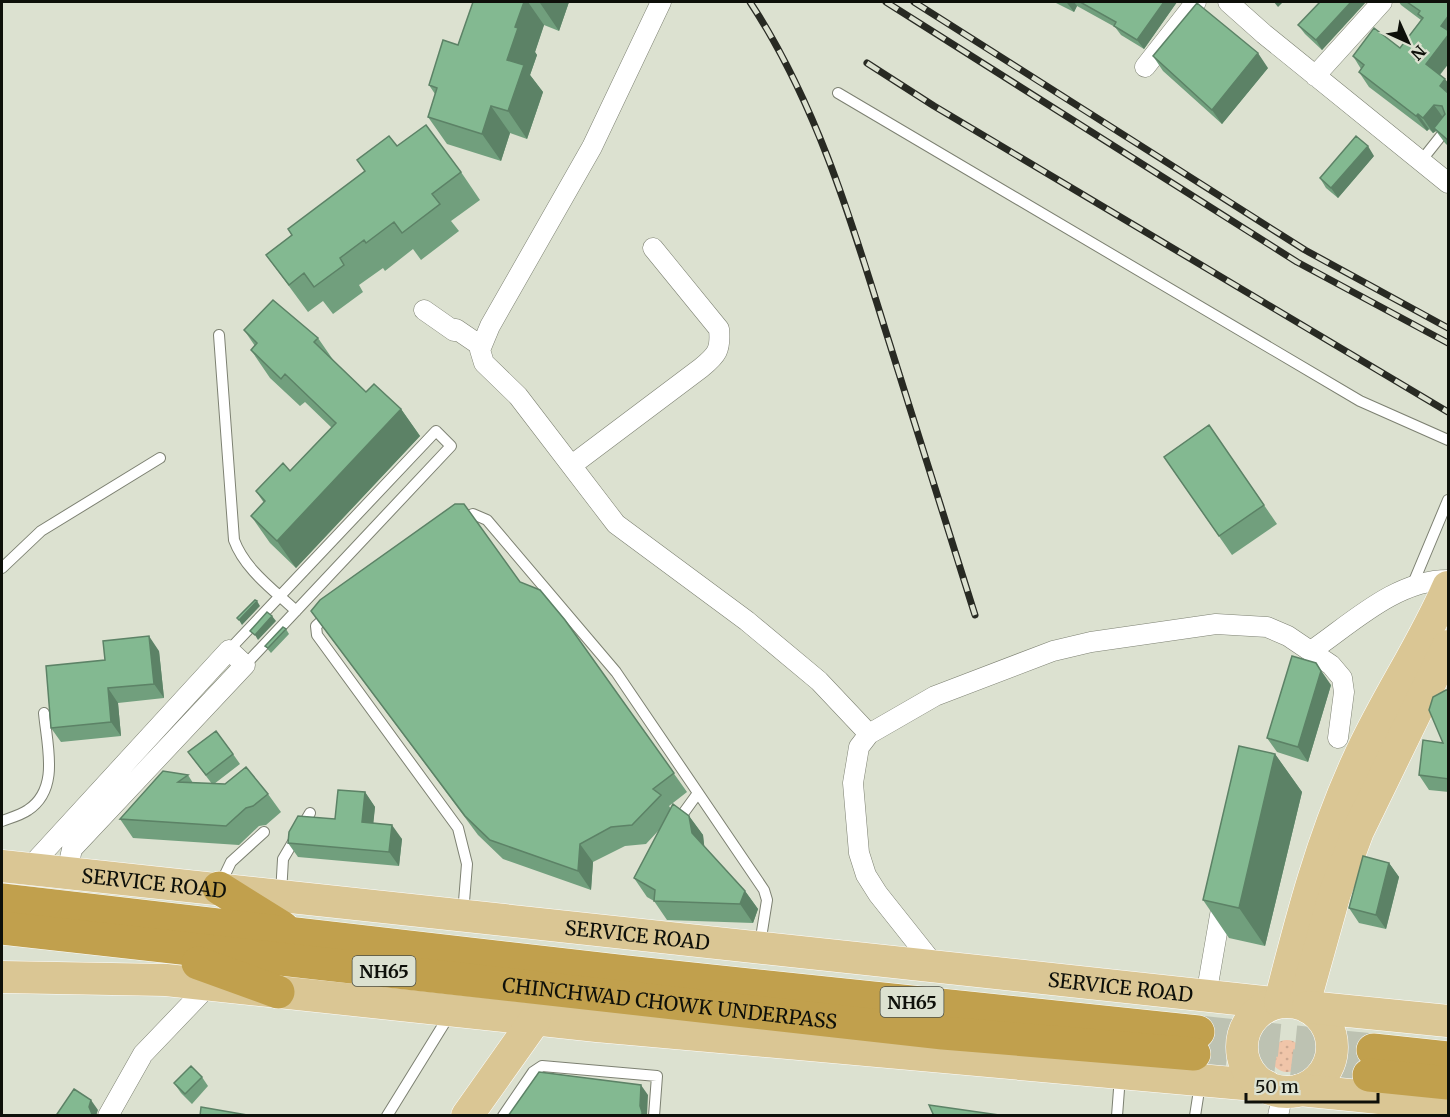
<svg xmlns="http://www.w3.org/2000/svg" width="1450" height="1117" font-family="Merriweather,serif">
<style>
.grass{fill:url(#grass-dots)}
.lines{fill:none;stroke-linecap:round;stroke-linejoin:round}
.highway-tunnel{stroke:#bdc2b2;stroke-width:33;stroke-dasharray:33 16;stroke-linecap:butt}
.lane-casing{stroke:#7d8172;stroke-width:12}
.street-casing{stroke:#7d8172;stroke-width:21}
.primary-casing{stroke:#fff;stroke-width:33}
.highway-casing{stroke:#fff;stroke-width:34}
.lane{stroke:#fff;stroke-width:10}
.street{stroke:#fff;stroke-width:20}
.primary{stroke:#dac694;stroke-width:32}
.highway{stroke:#c1a04d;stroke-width:33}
.rail-casing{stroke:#282a23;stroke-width:7}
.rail{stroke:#dce1d0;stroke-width:4.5;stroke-dasharray:14;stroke-linecap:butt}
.wall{fill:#719f7d}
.shaded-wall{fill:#5c8266}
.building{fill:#83b991;stroke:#5c8266;stroke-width:1.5}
.labels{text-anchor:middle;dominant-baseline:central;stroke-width:4.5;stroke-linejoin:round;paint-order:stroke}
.shield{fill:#dce1d0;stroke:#4c4f45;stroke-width:1.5}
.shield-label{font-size:18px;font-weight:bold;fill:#0e100a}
.street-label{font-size:20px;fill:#0e100a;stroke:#dce1d0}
</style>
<defs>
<pattern id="grass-dots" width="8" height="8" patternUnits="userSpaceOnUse" patternTransform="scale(1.5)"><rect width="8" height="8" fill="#f0c5a9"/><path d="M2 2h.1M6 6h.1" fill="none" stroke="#cda890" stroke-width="1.8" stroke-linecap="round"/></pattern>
</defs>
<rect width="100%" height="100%" fill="#dce1d0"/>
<!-- grass -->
<path class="grass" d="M1271 1056a16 16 0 1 1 32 0a16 16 0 1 1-32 0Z"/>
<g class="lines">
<!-- highway-tunnel -->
<path class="highway-tunnel" d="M1198,1032L1373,1050
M1194,1054L1369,1075"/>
<defs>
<path id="lane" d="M838,93L1360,401L1448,440
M1421,161L1448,127
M219,335L234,540C245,570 274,590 296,611
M460,519L473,514L487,520L616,672L764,890L767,900L760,944
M2,568L41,531L160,458
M1412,586L1448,500
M328,615L316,626L317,635L458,828L467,864L463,914
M229,650L436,431L451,446L245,665
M2,821C10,818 21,815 28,810C60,789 47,746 44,713
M677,822L698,793
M220,885L231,862L264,832
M281,894L283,859L310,813
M387,1116L450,1014
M503,1116L533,1072L542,1066L657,1076L654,1116
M1117,1116L1120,1076
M1195,1116L1200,1084"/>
<path id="street" d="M661,2L592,147L490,326L480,350L484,363L518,396L616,524L747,621L819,681L869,734
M1228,2L1264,34L1448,183
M1145,67L1196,2
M1315,76L1382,2
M424,310L454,331L456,329L481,346
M572,465L701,368C717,355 721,350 719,329L653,248
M1311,651C1352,623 1396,580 1448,580
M29,868L229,650L245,665L72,849L67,872
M936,967L878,894L866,875L859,853L853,783L859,747L869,734L935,696L1053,651L1091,642L1216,624L1267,627L1288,636L1331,665L1342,678L1344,692L1338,738
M1206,996L1223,898
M108,1116L143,1054L209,985
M1278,1116L1283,1092"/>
<g id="primary">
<path id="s1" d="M2,866L1274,1003"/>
<path d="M2,977L166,980L597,1026L1266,1086"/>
<circle cx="1287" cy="1047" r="45"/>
<path d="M1280,1002C1301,919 1322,838 1358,760C1385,700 1422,647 1448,587"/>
<path d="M1304,1004L1335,893L1358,831L1448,646"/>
<path d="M1308,1007L1448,1021"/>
<path d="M1300,1090L1448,1105"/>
<path d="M467,1116L535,1020"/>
</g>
<g id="highway">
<path d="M219,888L283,928"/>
<path d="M2,900L626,972L1198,1032"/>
<path id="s2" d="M2,928L943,1033L1194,1054"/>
<path d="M198,963L278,992"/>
<path d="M1373,1050L1448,1058"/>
<path d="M1369,1075L1448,1083"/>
</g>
</defs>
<!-- lane casing -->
<use href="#lane" class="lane-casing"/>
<!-- street casing -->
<use href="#street" class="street-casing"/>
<!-- primary casing -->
<use href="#primary" class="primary-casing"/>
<!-- highway casing -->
<use href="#highway" class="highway-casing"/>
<!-- lane -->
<use href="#lane" class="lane"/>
<!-- street -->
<use href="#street" class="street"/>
<!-- primary -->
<use href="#primary" class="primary"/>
<!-- highway -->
<use href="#highway" class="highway"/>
<defs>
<path id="rail" d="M750,2C815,101 850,216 885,329C915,424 945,520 975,615
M886,2L1297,262L1448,343
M914,2L1305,250L1448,328
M867,63L934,106L1448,412"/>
</defs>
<!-- rail casing -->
<use href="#rail" class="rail-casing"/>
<!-- rail -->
<use href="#rail" class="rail"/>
</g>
<!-- wall -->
<path class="wall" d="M473,2H569L559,31L544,25L535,52L537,55L530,75L543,92L527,139L510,133L501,161L447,144L428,117L435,94L429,85L458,45Z
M1054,2H1177L1144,49L1121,35L1115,27L1077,6L1074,12Z
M1399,2H1449V63L1440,75L1449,84V147L1445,143L1436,131L1433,133L1429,129L1427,131L1369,87L1359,72L1361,69L1353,56L1400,48L1421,20L1401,5Z
M1365,3L1322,50L1305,34L1298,25Z
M1153,56L1268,68L1222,124L1163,71Z
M397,146L461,172L480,200L451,221L459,231L421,260L413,249L385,271L383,268L359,285L363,292L333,314L323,301L308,312L266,255L292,235L365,171Z
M1374,156L1338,198L1326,188L1320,178Z
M244,330L318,338L336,364L366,392L401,409L420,436L296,568L270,543L251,516L264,503L256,491L290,471L332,428L305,402L300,406L270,378L251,350L255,346Z
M1209,425L1277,524L1232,555L1164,457Z
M520,582L565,620L687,792L669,806L671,809L689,816L703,835L704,847L745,891L758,909L753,923L667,920L654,901L647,897L634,878L660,829L646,844L625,846L593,862L591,890L503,859L478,835L311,611Z
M286,629L289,634L271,653L265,646Z
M159,651L164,698L118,703L121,736L61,742L51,728L105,660Z
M1331,685L1308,762L1277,752L1267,738Z
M1449,690V792L1429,790L1419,775L1443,743Z
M188,752L233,754L240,764L214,784L268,794L281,812L266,825L259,826L239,845L133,838L120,819L188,775L193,783L212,784Z
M1275,754L1302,792L1265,946L1229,938L1203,900Z
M365,792L375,807L373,823L402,839L399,866L298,857L288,843L335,819Z
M1389,863L1399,877L1386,929L1359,923L1349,908Z
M202,1077L208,1086L192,1104L181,1093L174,1083Z"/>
<!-- shaded-wall -->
<path class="shaded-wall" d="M524,2H528L544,25L535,52L537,55L530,75L543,92L527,139L508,111L507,60L515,27Z
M541,2H569L559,31L540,3Z
M1068,2H1074L1077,6L1074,12L1067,3Z
M1164,2H1177L1144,49L1137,40Z
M1274,2H1283L1278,7Z
M1351,2H1365V3L1322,50L1316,40Z
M1449,15V63L1436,79L1426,64L1441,26Z
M1258,53L1268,68L1222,124L1212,110Z
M1445,79L1449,84V99L1440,86Z
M1434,105L1445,120L1434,128L1436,131L1433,133L1423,118Z
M491,106L510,133L501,161L482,134Z
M1418,114L1429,129L1427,131L1416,116Z
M1368,146L1374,156L1338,198L1331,188Z
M401,409L420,436L296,568L277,541Z
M257,601L260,606L242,625L239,620Z
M272,616L276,621L258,640L255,635Z
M149,636L159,651L164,698L154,684Z
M1316,663L1331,685L1308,762L1298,747Z
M108,688L118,703L121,736L111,722Z
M1275,754L1302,792L1265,946L1239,908Z
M365,792L375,807L372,837L362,822Z
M689,816L703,835L705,852L692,833Z
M392,825L402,839L399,866L389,852Z
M580,844L593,862L591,890L578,871Z
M1389,863L1399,877L1386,929L1376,915Z
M745,891L758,909L753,923L740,904Z
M641,1085L648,1095L647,1115L642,1116L640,1106Z
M91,1100L98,1110L96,1116H91L89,1107Z"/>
<!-- building -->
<path class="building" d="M473,2H524L515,27L518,28L507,60L524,65L508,111L491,106L482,134L428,117L437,88L429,85L443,40L458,45Z
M1080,2H1164L1137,40L1114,26L1116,22Z
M1320,2H1351L1316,40L1298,25Z
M1407,2H1449V15L1441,26L1449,31V34L1426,64L1445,79L1440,86L1449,94V141L1434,128L1445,114L1442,106L1434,105L1423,118L1418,114L1416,116L1359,72L1364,65L1353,56L1374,28L1400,48L1423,18L1418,14L1420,11Z
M1197,3L1258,53L1212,110L1153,56Z
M426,125L461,172L432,194L440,204L402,233L394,222L366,243L364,240L340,258L344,265L314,287L304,273L289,285L266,255L292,235L288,229L365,171L357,160L389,136L397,146Z
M1356,136L1368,146L1331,188L1320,178Z
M273,300L318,338L314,342L366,392L374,384L401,409L277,541L251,516L265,501L256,491L283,463L290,471L336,423L285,374L281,379L251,350L257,343L244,330Z
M1209,425L1264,505L1219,536L1164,457Z
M455,504H464L520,582L540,590L565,620L674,773L653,789L661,795L632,825L611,827L580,844L578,871L490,840L465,816L311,611L320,600Z
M255,600L257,601L239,620L237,618Z
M267,612L272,616L255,635L250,631Z
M283,627L286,629L268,648L265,646Z
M149,636L154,684L108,688L111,722L51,728L46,666L105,660L103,641Z
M1292,656L1316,663L1321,671L1298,747L1267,738Z
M1446,690H1449V779L1419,775L1423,740L1443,743L1429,710L1433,697Z
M216,731L233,754L206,775L188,752Z
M1239,746L1275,754L1239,908L1203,900Z
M246,767L268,794L253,806L246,808L226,826L120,819L163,771L188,775L178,782L225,784Z
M338,790L365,792L362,822L392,825L389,852L288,843L289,832L298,816L335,819Z
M673,804L689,816L692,833L745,891L740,904L654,901L655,890L634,878Z
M1363,856L1389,863L1376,915L1349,908Z
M191,1066L202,1077L185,1094L174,1083Z
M539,1072L641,1085L640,1106L642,1112V1116H508Z
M74,1089L91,1100L89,1107L92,1114L91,1116H58L57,1114Z
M929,1105L1006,1116H934Z
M201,1107L253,1116H200Z"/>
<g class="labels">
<!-- shield labels -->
<g class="shield">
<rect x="352.5" y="956" width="63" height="30" rx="4.5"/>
<rect x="880.5" y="987" width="63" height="30" rx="4.5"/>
</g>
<g class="shield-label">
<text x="384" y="971">NH65</text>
<text x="912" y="1002">NH65</text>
</g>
<!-- street labels -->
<g class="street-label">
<text stroke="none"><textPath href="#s1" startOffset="153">SERVICE ROAD</textPath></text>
<text stroke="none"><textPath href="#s1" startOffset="639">SERVICE ROAD</textPath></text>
<text stroke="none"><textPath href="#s1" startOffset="1125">SERVICE ROAD</textPath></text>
<text stroke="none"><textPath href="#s2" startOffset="672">CHINCHWAD CHOWK UNDERPASS</textPath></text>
</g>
</g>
<!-- border -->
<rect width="1450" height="1117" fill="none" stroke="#0e100a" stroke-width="6"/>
<!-- north arrow -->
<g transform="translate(1408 42) rotate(135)" stroke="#dce1d0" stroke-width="4.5" paint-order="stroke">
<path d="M0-4.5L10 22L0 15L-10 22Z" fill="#0e100a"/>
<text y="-9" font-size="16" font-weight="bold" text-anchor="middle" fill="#0e100a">N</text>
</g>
<!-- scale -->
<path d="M1246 1093v9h132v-9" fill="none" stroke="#0e100a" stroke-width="3"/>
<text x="1255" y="1093" font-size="18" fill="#0e100a" stroke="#dce1d0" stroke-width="4.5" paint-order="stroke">50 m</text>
</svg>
